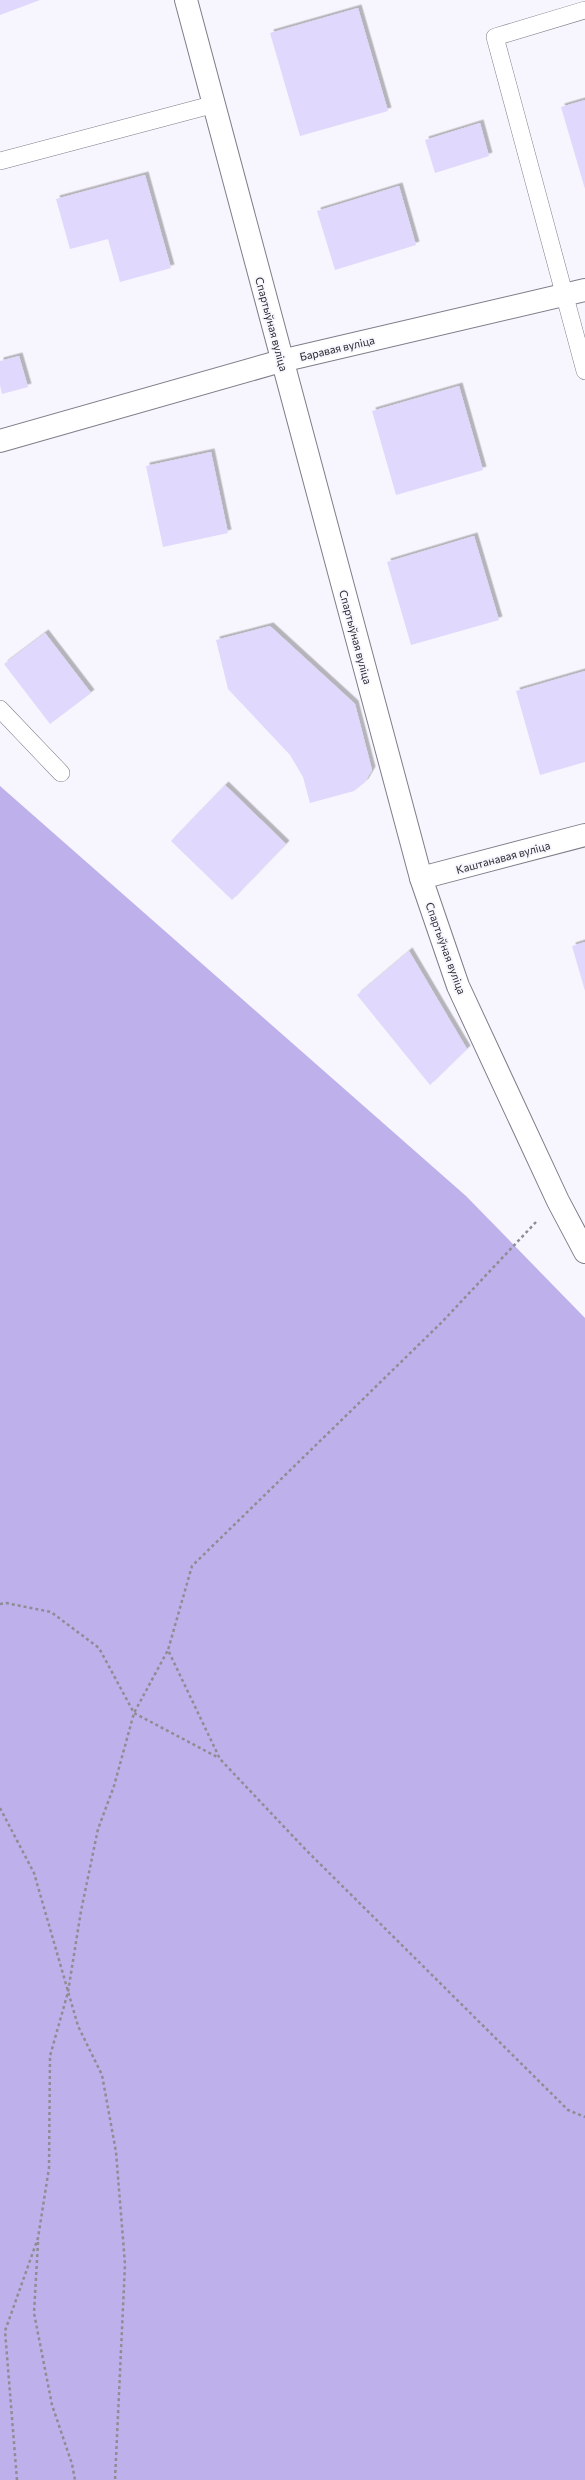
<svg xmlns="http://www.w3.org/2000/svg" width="585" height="2480" font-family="Commissioner,sans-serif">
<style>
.forest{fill:#beb0eb}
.building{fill:#e0d8fd;filter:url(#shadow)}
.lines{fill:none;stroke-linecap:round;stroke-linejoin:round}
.lane-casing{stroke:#7f7d89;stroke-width:18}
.street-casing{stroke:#7f7d89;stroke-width:24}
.secondary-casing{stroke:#7f7d89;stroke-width:24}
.path{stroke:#8e8d94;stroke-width:2.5;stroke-dasharray:3 3;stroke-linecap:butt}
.lane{stroke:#fff;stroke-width:17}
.street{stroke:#fff;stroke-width:22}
.secondary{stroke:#fff;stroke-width:22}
.labels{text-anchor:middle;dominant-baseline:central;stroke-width:3.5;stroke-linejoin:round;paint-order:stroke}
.street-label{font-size:11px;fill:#2c2b31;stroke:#f7f5fd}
</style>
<defs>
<filter id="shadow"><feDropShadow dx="3.5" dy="-3.5" stdDeviation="0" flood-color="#0004"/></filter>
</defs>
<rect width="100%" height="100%" fill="#f7f5fd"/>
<!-- forest -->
<path class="forest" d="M0,786L466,1196L585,1318V2480H0Z"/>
<!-- building -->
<path class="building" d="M0,0H40L0,15Z
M358,8L388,111L300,136L270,33Z
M585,100V189L561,107Z
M480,123L489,156L435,173L425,140Z
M145,175L171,268L120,282L108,239L70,249L56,199Z
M399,186L416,245L335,270L317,211Z
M19,356L28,387L2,394L0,385V361Z
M459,386L483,470L396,495L372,411Z
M211,452L228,533L163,547L146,466Z
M474,536L499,620L411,645L387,562Z
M270,626L355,704L372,770L365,782L354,791L310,803L303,777L290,755L228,689L216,640Z
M45,633L91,693L50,724L4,664Z
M585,671V762L540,775L516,691Z
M225,785L286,844L232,900L171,841Z
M585,942V991L572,946Z
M409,951L467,1049L430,1085L357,995Z"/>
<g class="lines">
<defs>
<path id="lane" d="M585,10L495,37L585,371
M0,161L215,104
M0,709L61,773"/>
<path id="street" d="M0,441L281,361L585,290
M421,878L585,835"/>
<path id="secondary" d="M186,0L421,878L458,986L558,1201L585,1252"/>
</defs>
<!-- lane casing -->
<use href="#lane" class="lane-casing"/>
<!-- street casing -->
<use href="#street" class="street-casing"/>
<!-- secondary casing -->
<use href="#secondary" class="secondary-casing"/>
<!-- path -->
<path class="path" d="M536,1222L442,1322L192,1566L168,1650L220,1759L305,1849L568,2110L585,2117
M0,1604L6,1603L51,1612L99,1648L134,1713L219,1758
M0,1808L34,1873L78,2026L102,2075L116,2152L125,2264L115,2480
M38,2242L34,2313L52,2405L72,2464L75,2480
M17,2480L5,2331L38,2238L49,2168L50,2056L68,1992L81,1911L98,1829L114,1786L134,1713L168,1650"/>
<!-- lane -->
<use href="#lane" class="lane"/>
<!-- street -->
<use href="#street" class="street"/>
<!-- secondary -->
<use href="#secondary" class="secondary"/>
</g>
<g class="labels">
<!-- street labels -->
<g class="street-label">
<text transform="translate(272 324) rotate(75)">Спартыўная вуліца</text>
<text transform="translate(337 348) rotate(-13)">Баравая вуліца</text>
<text transform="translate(356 637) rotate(75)">Спартыўная вуліца</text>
<text transform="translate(503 857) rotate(-15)">Каштанавая вуліца</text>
<text transform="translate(446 948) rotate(70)">Спартыўная вуліца</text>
</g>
</g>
</svg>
